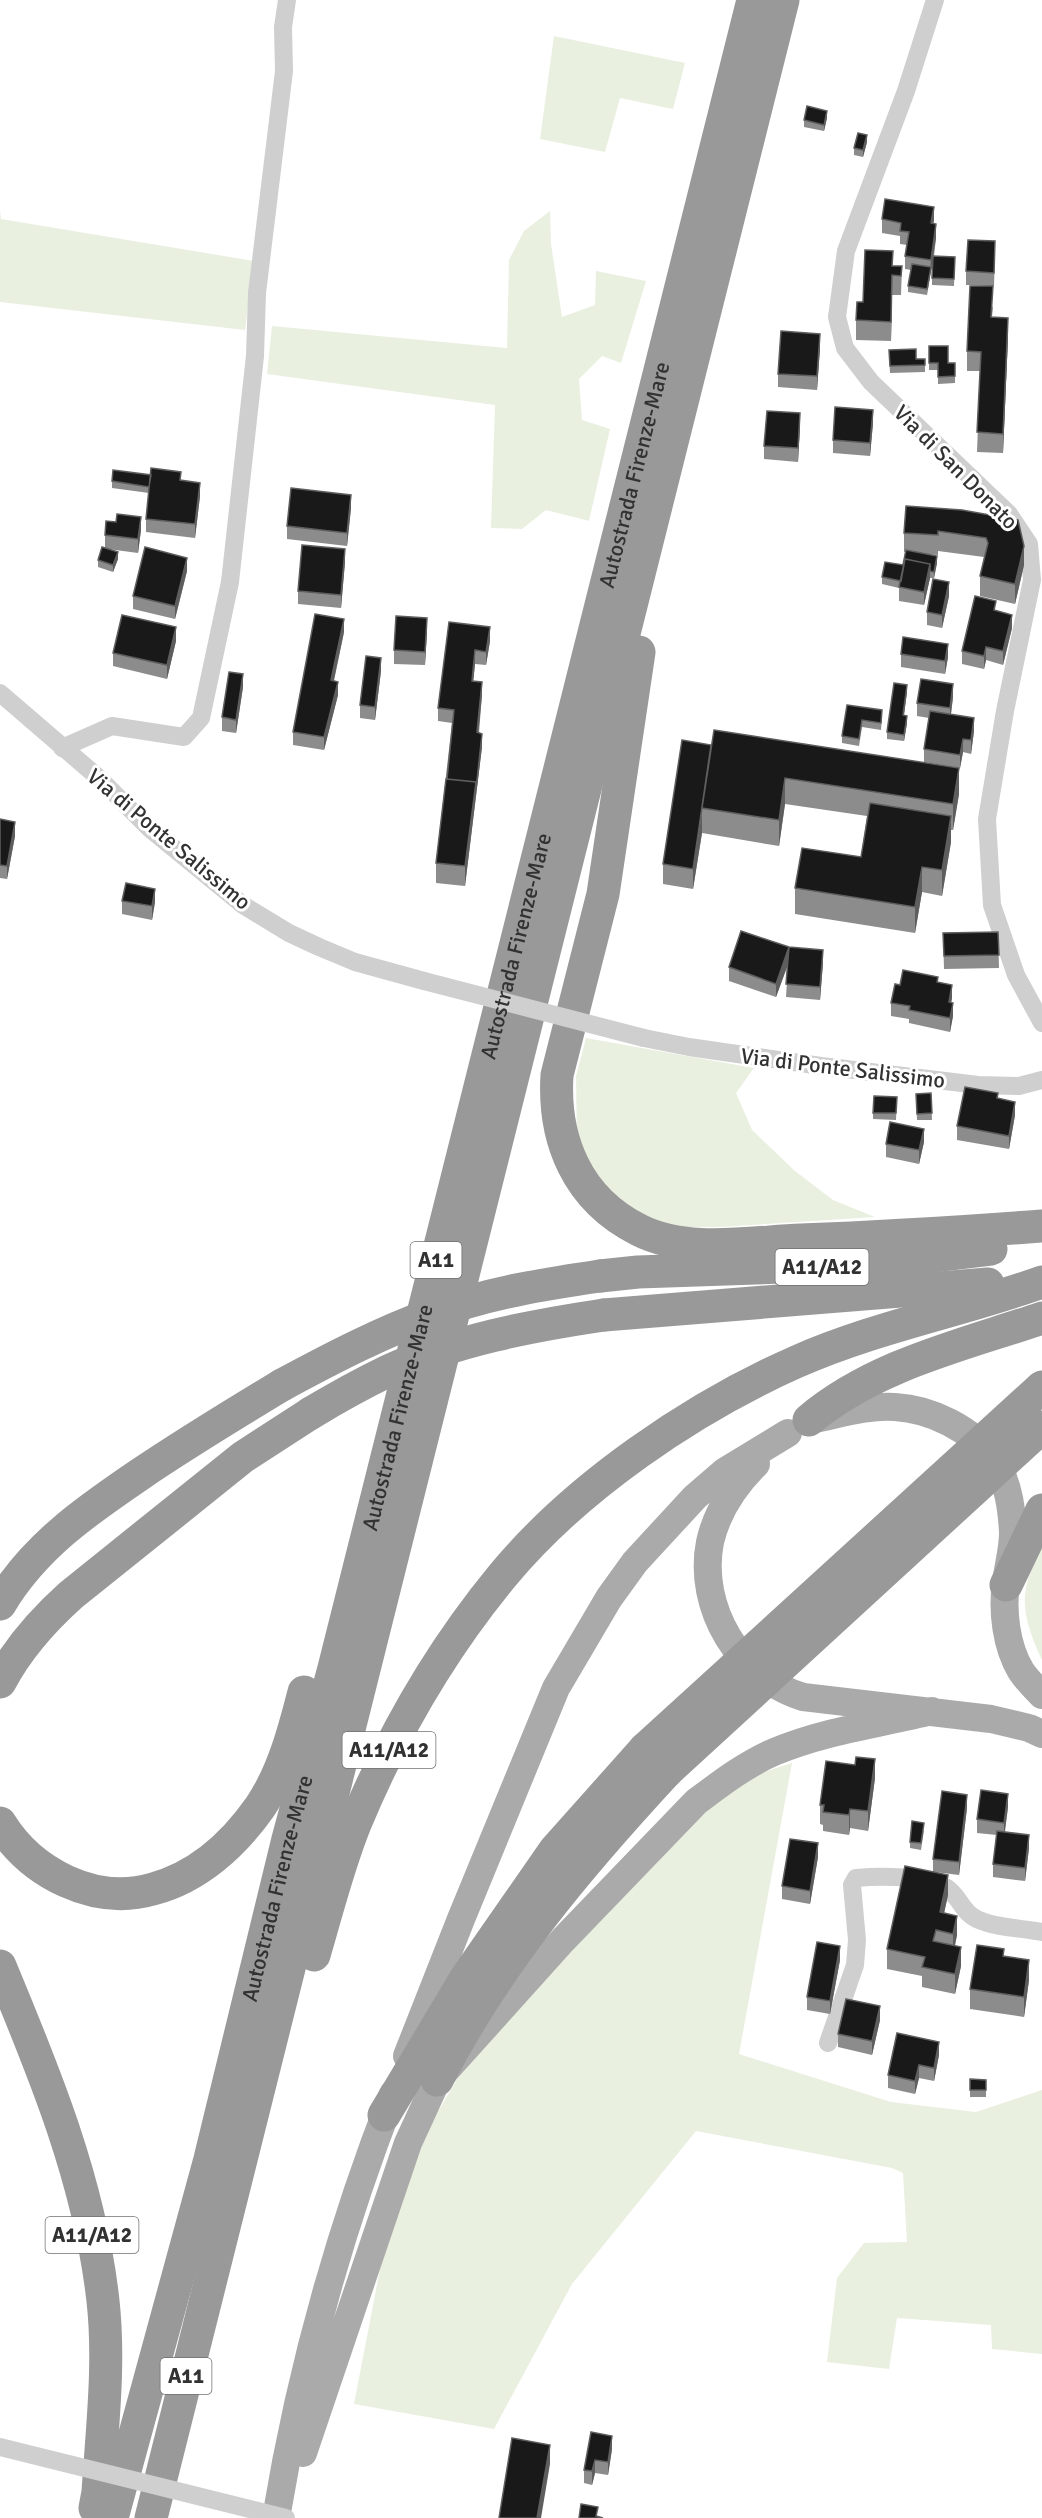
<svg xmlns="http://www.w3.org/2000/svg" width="1042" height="2518" font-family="Signika,sans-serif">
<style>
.green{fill:#e9f0e0}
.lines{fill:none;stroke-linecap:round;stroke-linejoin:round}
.street{stroke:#cfcfcf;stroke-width:18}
.primary{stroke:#aaa;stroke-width:28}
.highway{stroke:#999;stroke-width:33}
.street-bridge{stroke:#cfcfcf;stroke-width:18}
.highway-bridge{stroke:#999;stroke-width:33}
.wall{fill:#8c8c8c}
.shaded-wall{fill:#5e5e5e}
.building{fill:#191919;stroke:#5e5e5e;stroke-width:1.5}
.labels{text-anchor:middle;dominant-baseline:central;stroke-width:6;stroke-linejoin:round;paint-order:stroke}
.shield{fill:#fff;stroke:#707070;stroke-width:1.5}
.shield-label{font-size:21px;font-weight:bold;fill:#323232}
.street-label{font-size:22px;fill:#323232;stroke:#fff}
</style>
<rect width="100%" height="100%" fill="#fff"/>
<!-- green -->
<path class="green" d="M554,36L685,63L673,109L620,98L605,152L540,139Z
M0,210L1,219L254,261L245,330L0,302Z
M550,211L551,244L562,317L595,305L596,271L646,281L621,363L602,356L579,379L582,420L610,429L589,521L546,510L522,529L491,528L495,405L267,374L272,326L507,348L509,260L524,231Z
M586,1038L754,1068L736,1093L752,1130L795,1171L833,1200L875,1217L720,1227H674L636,1215L598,1183L577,1141L576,1076Z
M1042,1548V1660C1031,1636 1020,1610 1027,1583C1030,1571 1037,1559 1042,1548Z
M792,1763L739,2054L891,2102L976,2112L1042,2090V2354L992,2349L991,2325L897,2318L889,2369L827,2362L837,2278L864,2243L907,2242L903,2173L892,2168L696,2131L572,2284L494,2429L354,2404L386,2238L427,2130L459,2076L509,2015L706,1809L751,1776Z"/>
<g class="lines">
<!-- street -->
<path class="street" d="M935,0L906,91L846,251L837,317L845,348L871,382L1009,514L1029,544L1032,580L1005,711L987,819L992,905L1016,975L1042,1023
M0,693L100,779L149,828L243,905L289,933L319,947L355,962L424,981
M62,748L112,726L184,737L201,718L230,582L255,356L257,293L284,71L283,27L287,0
M644,1038L689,1047L821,1066L978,1085L1019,1086L1042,1080
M828,2043L855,1965L857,1940L852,1885L856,1878C878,1876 928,1875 947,1888C960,1897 962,1913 979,1920C997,1928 1022,1928 1042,1932"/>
<!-- primary -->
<path class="primary" d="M810,1420C837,1415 867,1405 895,1407C931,1409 972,1429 993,1459C1008,1479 1012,1509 1013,1533C1013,1550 1008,1566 1006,1583C1002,1611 1006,1646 1021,1671C1027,1680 1035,1688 1042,1695
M756,1464C734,1486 717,1511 710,1542C697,1608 740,1678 803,1697L991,1719L1029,1728L1042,1734
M407,2056L461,1919L556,1688L609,1598L635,1562L695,1497L724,1472L788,1433
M303,2453L408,2143L437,2080L563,1940L696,1802C720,1784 746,1764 774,1752C824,1731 879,1724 932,1711
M276,2518C300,2372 339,2232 393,2094"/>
<!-- highway -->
<g class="highway">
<path d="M639,652L603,894L557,1075C553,1140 577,1199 639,1230C686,1254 750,1242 801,1240C881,1237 962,1232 1042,1226"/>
<path d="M600,1276L638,1272L868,1264L991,1249"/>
<path d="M604,1315L988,1284"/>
<path d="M809,1420C874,1365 963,1345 1042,1318"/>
<path d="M1006,1585L1042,1510"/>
<path d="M0,1604C34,1547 86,1511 139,1475C186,1443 234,1414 282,1385"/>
<path d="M0,1682C18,1648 42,1621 71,1595L243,1457L311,1413"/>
<path d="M0,1823C31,1873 94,1906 153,1889C198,1877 234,1844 260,1807C283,1773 294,1731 304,1692"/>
<path d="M314,1955C327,1911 338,1866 355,1824C392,1735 441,1650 503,1575C576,1487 692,1408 796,1362C875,1327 961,1311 1042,1282"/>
<path d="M0,1966C45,2074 90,2183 103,2301C110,2364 102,2429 98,2492L95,2508"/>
<path d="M437,2080C496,1964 579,1866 667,1771"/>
<path d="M384,2115L466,1978L555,1850L645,1749"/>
<path id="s1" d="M112,2518L210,2159L288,1839L334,1668L753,0"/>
<path d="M151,2518L783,0"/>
</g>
<!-- street-bridge -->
<path class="street-bridge" d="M424,981L644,1038
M0,2447L286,2518"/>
<!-- highway-bridge -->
<path class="highway-bridge" d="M282,1385C332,1358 382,1332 435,1313C488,1293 545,1284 600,1276
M311,1413C336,1398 361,1384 388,1371C456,1340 530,1326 604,1315
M645,1749L1042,1387
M667,1771L1042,1427"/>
</g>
<!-- wall -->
<path class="wall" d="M827,118L824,131L804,127V120Z
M867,142L863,157L854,155V148Z
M882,219L934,220L933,224L936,238L934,256L955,257L954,286L932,285V265L927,295L908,292V286L911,270L905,269V256L907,245L900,244V236L882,233Z
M995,255L994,286L966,285V271Z
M893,266H902L901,295H892L891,341L856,340V320L863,302Z
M993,306L992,317L1008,338L1003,453L977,452L980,371H967V351Z
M929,346L948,363H955V383L938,384V370H929Z
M820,348L817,390L778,387V374Z
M889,350L916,359H925V372L890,373Z
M873,423L870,456L833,453V440Z
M800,426L798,462L764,459V446Z
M181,480L200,496L195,538L146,532V519L149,493L112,488V481Z
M351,508L347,546L287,539V526Z
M962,510L1024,565L1015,604L980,596V576L984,557L938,551V555L923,554L937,563L934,578H930L924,605L899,601V588L882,584V577L903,565L905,552H904V533Z
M141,530L138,553L108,549L118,559L113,572L98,567V560L105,548V535Z
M345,562L341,608L298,604V591Z
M187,571L175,619L133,609V596Z
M949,596L942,628L927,625V612Z
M996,611L1012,628L1003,665L986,660L984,669L962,664V651Z
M449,622L490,641L486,665L475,664L473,681L482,695L479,733L482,747L465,886L436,883V863L452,723L438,721V708Z
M427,631L425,665L394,664V650Z
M344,632L334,681L338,695L324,750L293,745V732Z
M176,641L167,679L113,666V653Z
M901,654L948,657L945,674L901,667Z
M381,671L375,720L360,718V705Z
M243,687L236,733L222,731V717Z
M907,692L904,715L907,723L904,741L887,739V732Z
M953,697L951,714L974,731L971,754L963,752L960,768L924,762V749L929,718L917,716V703Z
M847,705L882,717L881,730L862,727L859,746L842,743V736Z
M682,740L959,794L953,830H951V842L942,896L922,892L915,933L795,914V888L861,857L867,816L785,804L779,846L702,833L693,889L663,884V864Z
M0,819L15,836L7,879L0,878Z
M122,901L155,902L152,920L122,914Z
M998,932L999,968L944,969L943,933Z
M823,963L820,1000L786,997L788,965L776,997L729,981V967Z
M938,982L952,998L951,1002L953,1016L950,1032L909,1023V1019L891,1016V1003L900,985Z
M931,1093L932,1120H917L916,1094Z
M897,1097L896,1120L873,1119V1113Z
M998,1098L1015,1115L1009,1149L957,1140V1126Z
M924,1142L919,1164L886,1157V1144Z
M875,1778L868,1831L850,1828L849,1835L823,1831V1825L820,1824V1805Z
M1008,1807L1005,1832L1029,1848L1025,1881L993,1877V1864L997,1835L977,1833V1819Z
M967,1808L959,1875L935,1872L948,1895L944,1913L957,1935L955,1946L961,1966L955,1994L922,1987V1976L887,1969V1949L933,1872V1859Z
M924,1830L921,1850L910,1848V1842Z
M818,1857L810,1904L782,1899V1886Z
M840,1960L830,2014L807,2010V1997Z
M1029,1980L1024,2017L970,2009V1989Z
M880,2020L872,2055L838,2047V2034Z
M939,2055L934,2081L919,2078L915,2094L888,2088V2075Z
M970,2079L986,2080V2097H970Z
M591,2432L612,2449L608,2475L595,2473L592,2485L584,2483V2470Z"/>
<!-- shaded-wall -->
<path class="shaded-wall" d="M827,111V118L824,131V125Z
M867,135V142L863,157V150Z
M934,207V220L931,237V223Z
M936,224V238L927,295L931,260Z
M892,275V295L891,341V322Z
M1008,318V338L1003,453V434Z
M820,334V348L817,390V376Z
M873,410V423L870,456V443Z
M800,413V426L798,462V448Z
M200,483V496L195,538V524Z
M351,495V508L347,546V533Z
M141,517V530L138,553V539Z
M1024,546V565L1015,604V584Z
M345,549V562L341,608V595Z
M118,552V559L113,572V565Z
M937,556V563L934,578V572Z
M187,558V571L175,619V606Z
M930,564V578L924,605V592Z
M949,582V596L942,628V615Z
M1012,615V628L1003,665V651Z
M427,618V631L425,665V652Z
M344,619V632L331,693V680Z
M176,627V641L167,679V665Z
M490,627V641L486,665V652Z
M948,644V657L945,674V661Z
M986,647V660L984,669V656Z
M475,650V664L472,695V681Z
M381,658V671L375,720V707Z
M243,674V687L236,733V720Z
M338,682V695L324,750V737Z
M482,682V695L477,746V732Z
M953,684V697L950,721V708Z
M907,685V692L903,722V715Z
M907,716V723L904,741V735Z
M974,718V731L971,754V740Z
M482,734V747L465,886V866Z
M963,739V752L960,768V755Z
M959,768V794L953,830V804Z
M785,778V804L779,846V820Z
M702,813V833L693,889V869Z
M951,816V842L942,896V870Z
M15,822V836L7,879V866Z
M922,867V892L915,933V907Z
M155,889V902L152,920V906Z
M789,947V961L776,997V984Z
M823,950V963L820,1000V987Z
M952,985V998L949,1015V1002Z
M953,1003V1016L950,1032V1018Z
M1015,1102V1115L1009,1149V1136Z
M924,1129V1142L919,1164V1150Z
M875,1759V1778L868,1831V1811Z
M1008,1794V1807L1004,1836V1823Z
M967,1795V1808L959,1875V1862Z
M850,1809V1828L849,1835V1815Z
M1029,1835V1848L1025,1881V1868Z
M818,1843V1857L810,1904V1891Z
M948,1875V1895L940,1932V1912Z
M957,1916V1935L953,1953V1934Z
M840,1946V1960L830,2014V2001Z
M961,1947V1966L955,1994V1974Z
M1029,1960V1980L1024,2017V1997Z
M880,2006V2020L872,2055V2041Z
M939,2042V2055L934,2081V2068Z
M919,2065V2078L915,2094V2081Z
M612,2436V2449L608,2475V2462Z
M550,2445V2464L541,2518H537Z
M595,2460V2473L592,2485V2471Z"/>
<!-- building -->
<path class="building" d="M807,106L827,111L824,125L804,120Z
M858,133L867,135L863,150L854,148Z
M885,199L934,207L931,223L936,224L931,260L905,256L909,232L900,231L901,223L882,219Z
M968,240L995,241L994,273L966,271Z
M865,250L893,251L892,266H902L901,276L892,275L891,322L856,320L857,302H863Z
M933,256L955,257L954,279L932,278Z
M912,264L931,267L927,289L908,286Z
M970,286H993L991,317L1008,318L1003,434L977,432L981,352L967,351Z
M781,331L820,334L817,376L778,374Z
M929,346H948V363H955V376L938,377V363H929Z
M916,349V359H925V365L890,366L889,350Z
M835,407L873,410L870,443L833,440Z
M767,411L800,413L798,448L764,446Z
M151,468L181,472L180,480L200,483L195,524L146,519Z
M113,470L151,475L149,487L112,481Z
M291,488L351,495L347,533L287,526Z
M906,506L962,510L1018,520L1024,546L1015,584L980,576L988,543L986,538L938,531V535L904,533Z
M117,514L141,517L138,539L105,535L106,521L116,522Z
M302,545L345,549L341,595L298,591Z
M102,547L118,552L113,565L98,560Z
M145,547L187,558L175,606L133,596Z
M906,550L937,556L934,572L930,571V564L905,559L901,581L882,577L885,562L903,565Z
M905,559L930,564L924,592L899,587Z
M933,579L949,582L942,615L927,612Z
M975,596L996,601L994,610L1012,615L1003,651L986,647L984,656L962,651Z
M315,614L344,619L331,680L338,682L324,737L293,732Z
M122,615L176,627L167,665L113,653Z
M396,616L427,618L425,652L394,650Z
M449,622L490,627L486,652L475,650L472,681L482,682L477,732L482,734L476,789V782L447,779L454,710L438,708Z
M903,637L948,644L945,661L901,654Z
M366,656L381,658L375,707L360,705Z
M229,672L243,674L236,720L222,717Z
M921,679L953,684L950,708L917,703Z
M894,683L907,685L903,715L907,716L904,735L887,732Z
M847,705L882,710L881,723L862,720L859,739L842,736Z
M930,711L974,718L971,740L963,739L960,755L924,749Z
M714,730L959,768L953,804L785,778L779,820L702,808Z
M682,740L711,745L693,869L663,864Z
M446,779L476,782L465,866L436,863Z
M870,803L951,816L942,870L922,867L915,907L795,888L802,848L861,857Z
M0,819L15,822L7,866L0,865Z
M126,883L155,889L152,906L122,901Z
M741,931L789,947L823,950L820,987L786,984L789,947L776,984L729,967Z
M998,932L999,955L944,956L943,933Z
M903,970L938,977L937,982L952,985L949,1002L953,1003L950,1018L909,1010L910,1006L891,1003L895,984L900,985Z
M965,1087L998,1093L997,1098L1015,1102L1009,1136L957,1126Z
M931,1093L932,1113L917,1114L916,1094Z
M874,1096L897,1097L896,1113H873Z
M890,1122L924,1129L919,1150L886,1144Z
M856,1757L875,1759L868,1811L850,1809L849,1815L823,1812L824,1805H820L826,1761L855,1765Z
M981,1790L1008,1794L1004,1823L977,1819Z
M942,1791L967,1795L959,1862L933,1859Z
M912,1821L924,1823L921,1843L910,1842Z
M997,1831L1029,1835L1025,1868L993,1864Z
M790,1839L818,1843L810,1891L782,1886Z
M905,1866L948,1875L940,1912L957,1916L953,1934L936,1930L933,1941L961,1947L955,1974L922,1967L925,1957L887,1949Z
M817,1942L840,1946L830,2001L807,1997Z
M977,1945L1004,1949L1003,1956L1029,1960L1024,1997L970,1989Z
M846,1999L880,2006L872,2041L838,2034Z
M897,2033L939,2042L934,2068L919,2065L915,2081L888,2075Z
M970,2079L986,2080V2090H970Z
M591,2432L612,2436L608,2462L595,2460L592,2471L584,2470Z
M512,2438L550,2445L537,2518H499Z
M581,2504L598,2507L596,2516L603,2518H579Z"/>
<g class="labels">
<!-- shield labels -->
<g class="shield">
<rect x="410.5" y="1242" width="51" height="36" rx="4.5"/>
<rect x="775.5" y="1249" width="93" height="36" rx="4.5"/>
<rect x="342.5" y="1732" width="93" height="36" rx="4.5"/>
<rect x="45.5" y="2217" width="93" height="36" rx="4.5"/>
<rect x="160.5" y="2358" width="51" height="36" rx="4.5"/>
</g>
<g class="shield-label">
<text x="436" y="1260">A11</text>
<text x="822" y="1267">A11/A12</text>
<text x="389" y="1750">A11/A12</text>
<text x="92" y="2235">A11/A12</text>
<text x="186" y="2376">A11</text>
</g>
<!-- street labels -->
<g class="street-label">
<text transform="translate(956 467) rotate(45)">Via di San Donato</text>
<text stroke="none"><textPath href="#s1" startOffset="2109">Autostrada Firenze-Mare</textPath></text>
<text transform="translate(169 839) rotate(40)">Via di Ponte Salissimo</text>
<text stroke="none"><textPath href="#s1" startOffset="1623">Autostrada Firenze-Mare</textPath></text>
<text transform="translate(843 1068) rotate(7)">Via di Ponte Salissimo</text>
<text stroke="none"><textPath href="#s1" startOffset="1137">Autostrada Firenze-Mare</textPath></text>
<text stroke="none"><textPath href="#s1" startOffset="651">Autostrada Firenze-Mare</textPath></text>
</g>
</g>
</svg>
